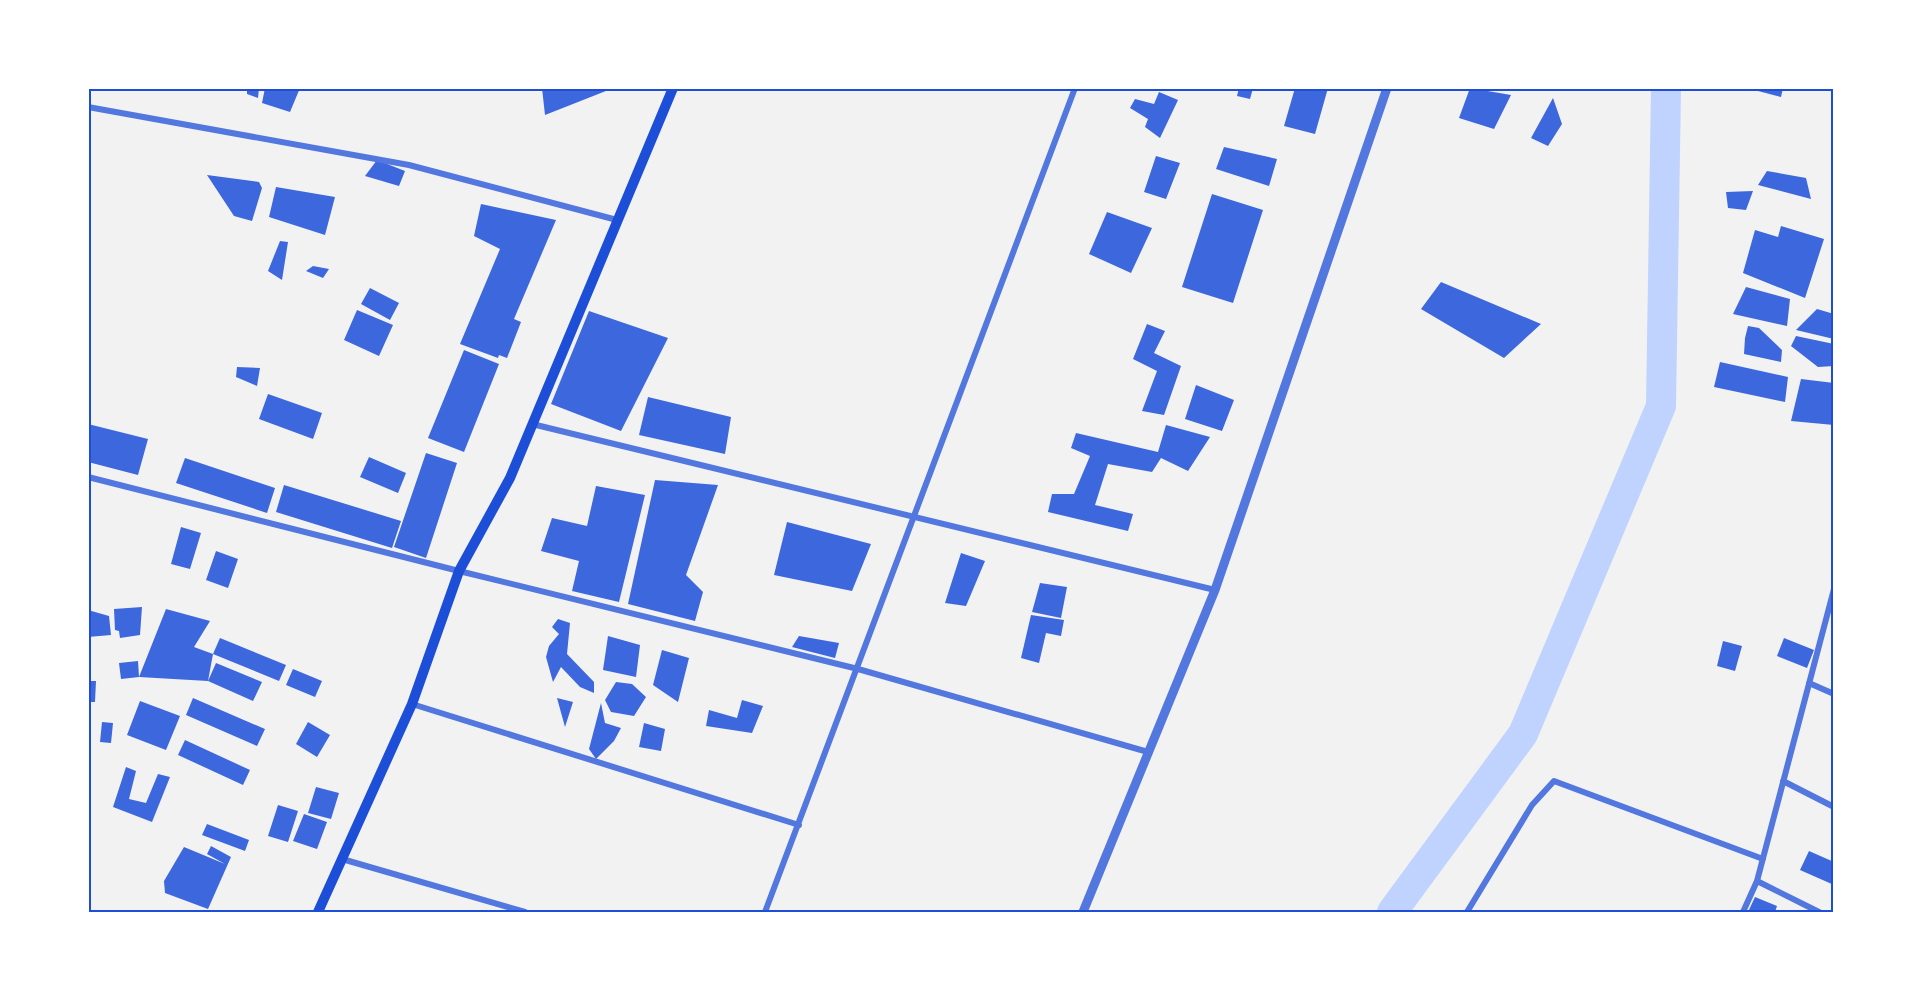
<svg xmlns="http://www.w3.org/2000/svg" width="1922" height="1001" font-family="'Nunito Sans',sans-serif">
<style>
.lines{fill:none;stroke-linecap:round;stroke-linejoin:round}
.river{stroke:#bfd3fe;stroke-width:30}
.building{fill:#3d67dc}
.minor{stroke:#5277de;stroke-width:6}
.tertiary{stroke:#5277de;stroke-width:9}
.secondary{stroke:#1d4ed8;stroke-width:10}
.neatline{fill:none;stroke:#1d4ed8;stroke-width:2}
</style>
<rect width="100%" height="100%" fill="#f2f2f2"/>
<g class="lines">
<!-- river -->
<path class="river" d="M1392,912L1523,734L1661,406L1666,88"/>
</g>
<!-- building -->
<path class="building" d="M247,88H259L258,98L247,94Z
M265,88H300L290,112L262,103Z
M542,88H611V89L545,115Z
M1239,88H1253L1250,99L1237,96Z
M1295,88H1328L1315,134L1284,126Z
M1470,88L1511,95L1494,129L1459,118Z
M1759,88H1783L1781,97L1758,91Z
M1159,92L1178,100L1160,138L1145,127L1148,119L1130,108L1135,99L1154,104Z
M1553,98L1562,124L1548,146L1531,138Z
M1224,147L1277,159L1269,186L1216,169Z
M1156,156L1180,163L1166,199L1144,192Z
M377,160L405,171L399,186L365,176Z
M1767,171L1806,178L1811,199L1758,185Z
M207,175L259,182L262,188L252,221L234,216Z
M276,187L335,197L325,235L269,217Z
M1753,191L1746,210L1728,208L1726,192Z
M1212,194L1263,210L1233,303L1182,287Z
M481,204L556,220L514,319L521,322L507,358L499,355L498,358L460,344L500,249L474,236Z
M1107,212L1152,228L1131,273L1089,254Z
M1781,226L1824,239L1805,298L1743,273L1755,230L1778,237Z
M280,241L288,242L282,280L268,271Z
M313,266L329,269L323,278L306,271Z
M1441,282L1541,324L1504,358L1421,309Z
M1746,287L1790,299L1787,326L1733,314Z
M370,288L399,303L390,320L361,304Z
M1817,309L1834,314V339L1796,330Z
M357,310L393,325L379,356L344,340Z
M589,311L668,338L621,431L551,404Z
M1147,324L1165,331L1154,353L1181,366L1164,415L1142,411L1157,371L1133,359Z
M1748,326L1759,328L1782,350L1781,362L1744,354L1745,338Z
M1796,336L1834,344V366L1818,367L1791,346Z
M464,350L499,364L464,452L428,438Z
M1720,362L1788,377L1785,402L1714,387Z
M237,367L260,368L257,386L236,377Z
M1801,379L1834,383V425L1791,421Z
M1196,385L1234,400L1222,431L1185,419Z
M268,394L322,413L313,439L259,419Z
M648,397L731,417L725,454L639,435Z
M88,424L148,439L138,475L88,462Z
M1166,425L1210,437L1188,471L1161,458L1152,472L1108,464L1095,505L1133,514L1128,531L1048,512L1052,494H1074L1090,456L1071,448L1076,433L1158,452Z
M426,453L457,463L426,558L394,547Z
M369,457L406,473L398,493L360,477Z
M185,458L275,488L267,513L176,483Z
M655,480L718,485L686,575L703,592L695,621L628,604Z
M284,485L401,521L392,548L276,512Z
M596,486L645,495L619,602L572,591L579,561L541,551L552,518L587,526Z
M787,522L871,544L852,591L774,575Z
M181,527L201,533L190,569L171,564Z
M216,551L238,559L228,588L206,580Z
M961,553L985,561L966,606L945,603Z
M1040,583L1067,587L1061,618L1032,612Z
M142,607L140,635L120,638L119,631L115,630L114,609Z
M166,609L210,621L194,647L213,654L208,681L139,677Z
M88,610L109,616L111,635L88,637Z
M1031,615L1064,620L1061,636L1046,633L1039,663L1021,658Z
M558,619L570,623L567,654L594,682V693L580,687L561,667L553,682L546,657L549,646L559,634L552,627Z
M608,636L640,645L636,677L603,670Z
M799,636L839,643L835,658L792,647Z
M220,638L286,665L279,681L213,654Z
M1784,638L1814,650L1807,668L1777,656Z
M1723,641L1742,646L1735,671L1717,666Z
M662,650L689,658L678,702L653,685Z
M138,661L139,677L121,679L119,663Z
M216,663L262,682L253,701L208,681Z
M293,669L322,681L315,697L286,685Z
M88,681H96L95,702H88Z
M616,682L632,684L646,697L634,716L611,712L605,700Z
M193,698L265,729L257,746L186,715Z
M557,698L573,702L565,727Z
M742,700L763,706L752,733L706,726L709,710L737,718Z
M140,701L180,716L166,750L127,735Z
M601,703L605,723L621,728L614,741L596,759L589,749Z
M102,722L113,723L111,743L100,742Z
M308,722L330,735L317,757L296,744Z
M644,723L665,729L661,751L639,747Z
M185,740L250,770L243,785L178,755Z
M126,767L136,771L129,799L146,803L158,774L170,777L152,822L113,807Z
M316,787L339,793L331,819L308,813Z
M278,805L298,811L288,842L268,836Z
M304,814L327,822L317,849L293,841Z
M207,824L249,840L245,851L202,835Z
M211,846L231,857L208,909L165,893L164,881L184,847L225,864L207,854Z
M1809,851L1834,862V885L1800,870Z
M1755,897L1777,906L1775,912H1748Z"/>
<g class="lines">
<!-- minor -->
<path class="minor" d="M88,107L409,165L617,220
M532,424L1215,590
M88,477L459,571L858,669L1148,752
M1809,683L1834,694
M412,704L799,825
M1783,781L1834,807
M342,859L525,912
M1757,881L1819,912
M765,912L1075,88
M1467,912L1532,805L1554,781L1763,859
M1743,912L1757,881L1834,589"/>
<!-- tertiary -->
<path class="tertiary" d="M1083,912L1215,590L1387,88"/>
<!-- secondary -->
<path class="secondary" d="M318,912L412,704L459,571L510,478L673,88"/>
</g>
<!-- border -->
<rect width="1922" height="1001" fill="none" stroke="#ffffff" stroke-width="180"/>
<rect x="90" y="90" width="1742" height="821" class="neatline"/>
</svg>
